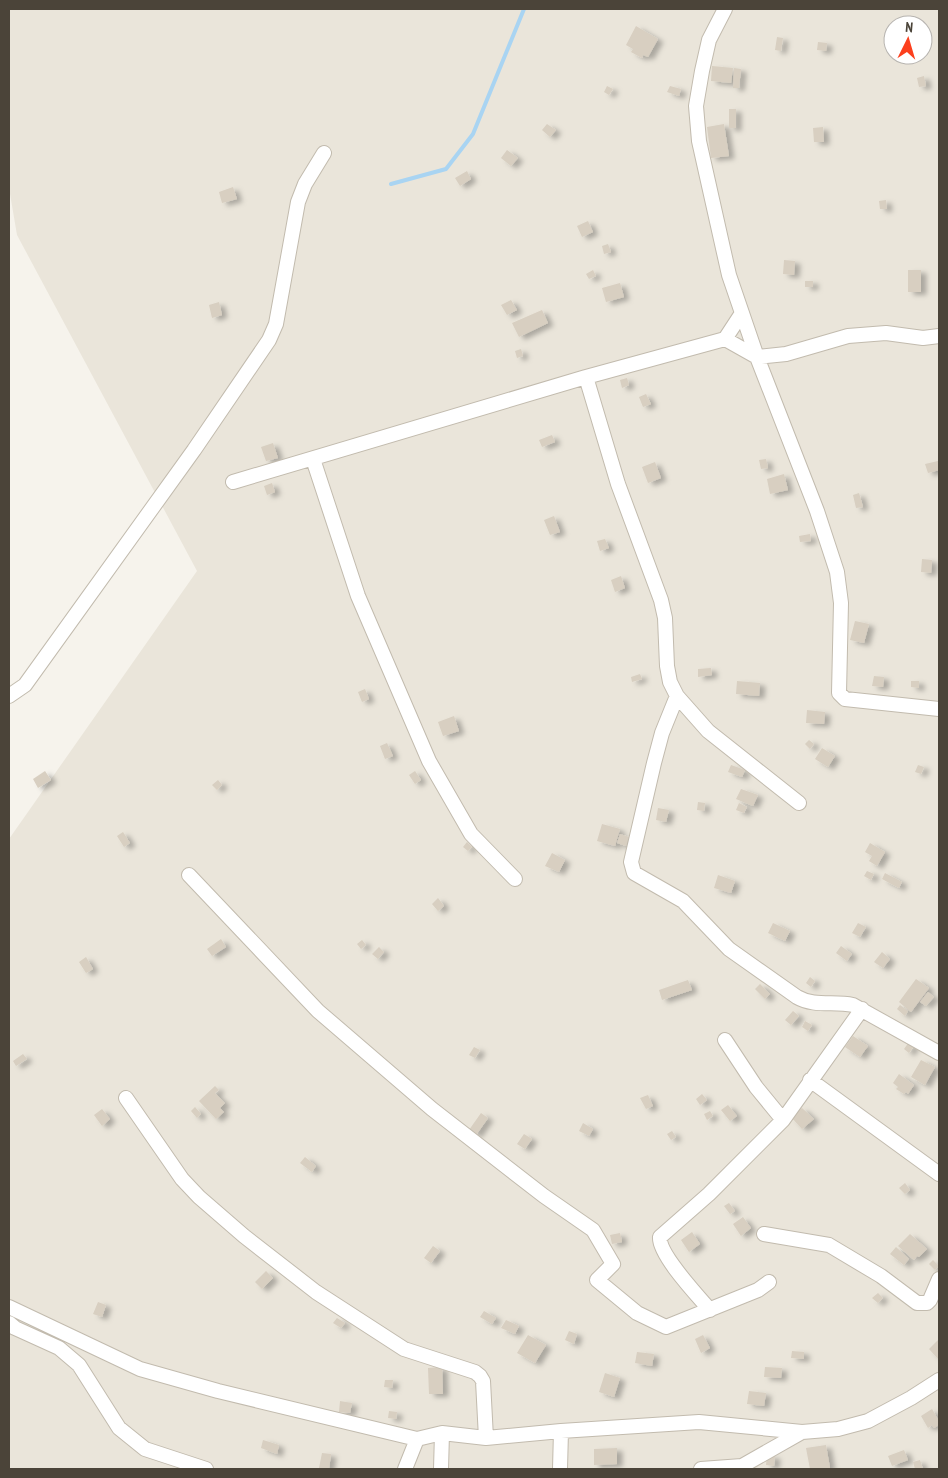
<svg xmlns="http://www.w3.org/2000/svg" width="948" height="1478" font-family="'PT Sans Narrow',sans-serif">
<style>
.residential{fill:#eae5da;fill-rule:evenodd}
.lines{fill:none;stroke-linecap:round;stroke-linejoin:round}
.stream{stroke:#a9d4f2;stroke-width:4}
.building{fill:#d8cfc1;filter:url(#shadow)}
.minor-casing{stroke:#c2bbae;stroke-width:16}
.minor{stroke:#fff;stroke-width:14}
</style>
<defs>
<filter id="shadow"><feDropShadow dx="5.5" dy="3" stdDeviation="2.5" flood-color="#0004"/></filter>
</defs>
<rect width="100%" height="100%" fill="#f6f3ec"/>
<!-- residential -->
<path class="residential" d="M9,9H939V1469H9V839L197,571L17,235L9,188ZM893,25H923V55H893Z"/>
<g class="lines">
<!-- stream -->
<path class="stream" d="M391,184L446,169L473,134L524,9"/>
</g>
<!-- building -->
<path class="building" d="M636,26L658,39L648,57L643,55L642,58L631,52L633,49L626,45Z
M777,37L783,38L781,51L775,50Z
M818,42L827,43L826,51L817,50Z
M712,66L733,68L731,83L711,81Z
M734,68L741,69L739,88H733Z
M924,76L926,86L919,87L917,78Z
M607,86L613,89L609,95L604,92Z
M670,86L681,89L679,96L667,92Z
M729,109H736V128H729Z
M547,124L556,130L550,137L542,130Z
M724,124L729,156L711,158L707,127Z
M823,127L824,142H814L813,128Z
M507,150L518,158L511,166L501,158Z
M467,171L471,179L460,186L455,178Z
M233,187L237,199L222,203L219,192Z
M886,200L887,209H880L879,201Z
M588,221L593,232L582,237L577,226Z
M608,244L611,252L604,254L602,246Z
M784,260L795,261L794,275L783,274Z
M593,270L596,276L589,279L586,274Z
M908,270H921V292H908Z
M805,281H813V287H805Z
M620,283L624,297L606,302L602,288Z
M511,300L517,310L507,315L501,305Z
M219,302L222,315L212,318L209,305Z
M542,310L548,323L519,337L512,323Z
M521,349L523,356L517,358L515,351Z
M627,378L629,385L622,388L620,380Z
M646,394L651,404L643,407L639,397Z
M552,435L555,442L542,447L539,440Z
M273,443L278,458L266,461L261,447Z
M766,459L768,468L761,469L759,460Z
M938,461L939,470L928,473L925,464Z
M655,462L661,478L648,483L642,467Z
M784,474L788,490L770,494L767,479Z
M272,483L275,492L267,495L264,486Z
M859,493L863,507L856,508L853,495Z
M554,516L560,532L550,535L544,520Z
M810,534L811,541L800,542L799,536Z
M605,539L609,548L600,551L597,541Z
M922,559L932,560L931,573L921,572Z
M621,576L625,588L615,592L611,580Z
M855,621L869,624L864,643L850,640Z
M711,668L712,675L698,677V669Z
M640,674L642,679L632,682L631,677Z
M874,676L884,677L883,687L872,686Z
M737,681L760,683L759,696L736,694Z
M911,681H919V688L911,687Z
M365,689L369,699L362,702L358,692Z
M807,710L825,712L824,724L806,723Z
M454,716L459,731L443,736L438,722Z
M809,740L814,744L810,749L805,744Z
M387,743L393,756L385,759L380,746Z
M822,748L835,756L828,767L815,759Z
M731,765L745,770L742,777L728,772Z
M918,765L924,767L921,774L915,772Z
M45,771L51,780L38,788L33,779Z
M415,771L421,780L415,784L409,775Z
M218,780L222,785L217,790L212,785Z
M741,789L758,795L753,806L736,799Z
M698,802L705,803L704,811L697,810Z
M739,803L747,807L744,813L736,810Z
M658,808L669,810L666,822L656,820Z
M602,824L620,829L615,846L597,841Z
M123,832L130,843L124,847L117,836Z
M620,834L629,837L626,846L617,843Z
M467,842L472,847L468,851L463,847Z
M870,843L885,852L877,866L869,861L872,856L865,852Z
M552,853L565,860L559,872L545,866Z
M867,871L874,874L871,880L864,876Z
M885,873L902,882L899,888L882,879Z
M718,875L735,881L731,893L714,888Z
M438,898L444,906L438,911L432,904Z
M773,923L790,931L785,941L768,933Z
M858,923L866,927L860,937L852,933Z
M221,939L226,947L212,956L207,949Z
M362,940L366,945L361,949L357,944Z
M841,946L852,954L847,961L836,953Z
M379,947L384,952L378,959L372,954Z
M882,952L890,959L883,968L874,962Z
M86,957L93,969L86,973L79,962Z
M810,977L815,981L811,987L806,983Z
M916,979L929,988L911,1012L899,1002Z
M688,980L692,990L662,1000L659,990Z
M760,984L770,994L765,999L755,989Z
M928,992L934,997L926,1006L920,1002Z
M900,1005L908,1011L905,1016L897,1009Z
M793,1011L799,1016L791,1025L785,1020Z
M805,1021L812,1025L808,1031L802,1027Z
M853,1036L868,1046L860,1057L845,1047Z
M909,1042L914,1046L909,1053L904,1049Z
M474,1047L480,1050L475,1058L469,1055Z
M23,1054L27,1059L16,1066L13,1061Z
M921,1060L935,1067L925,1085L911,1077Z
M899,1074L914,1085L908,1094L906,1092L904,1094L896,1089L898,1087L893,1083Z
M215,1086L219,1090L215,1093L225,1103L220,1108L224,1112L216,1119L199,1101Z
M702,1094L707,1100L700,1105L696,1099Z
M648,1095L653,1106L646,1109L640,1098Z
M728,1105L737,1116L730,1121L721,1110Z
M195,1107L201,1114L197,1118L191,1111Z
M802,1108L814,1119L802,1129L791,1117Z
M102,1109L110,1119L102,1126L94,1115Z
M710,1111L713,1116L707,1120L704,1114Z
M481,1113L488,1118L476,1135L469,1130Z
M583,1123L593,1129L589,1136L579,1131Z
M672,1131L676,1137L671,1140L667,1134Z
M524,1134L532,1139L525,1149L517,1144Z
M305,1157L316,1166L312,1172L300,1163Z
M905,1183L910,1190L905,1194L899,1188Z
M729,1203L735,1211L730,1214L724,1206Z
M743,1217L751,1228L741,1236L733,1224Z
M692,1232L700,1244L689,1252L681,1240Z
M620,1233L622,1242L612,1244L610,1235Z
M910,1234L927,1249L919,1257L917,1256L914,1260L898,1246Z
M433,1246L440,1251L431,1263L424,1258Z
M896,1247L909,1259L904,1265L890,1254Z
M933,1260L939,1266L935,1270L929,1264Z
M266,1271L273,1278L262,1289L255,1282Z
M878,1293L883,1298L878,1303L872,1298Z
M98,1302L106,1305L102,1317L93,1314Z
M484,1311L496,1318L492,1324L480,1317Z
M337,1318L345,1323L341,1328L333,1323Z
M506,1320L519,1326L515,1334L501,1328Z
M569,1331L577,1334L574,1344L565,1340Z
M528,1335L546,1345L535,1363L517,1353Z
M703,1335L710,1348L701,1353L695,1339Z
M939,1339V1360L929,1349Z
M792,1351L804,1352V1359L791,1358Z
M637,1352L654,1354L652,1366L635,1363Z
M442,1367L443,1394H429L428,1368Z
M765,1367L782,1368L781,1378L764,1377Z
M605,1373L620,1378L614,1397L599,1392Z
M385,1380H393L392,1388L384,1387Z
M749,1391L766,1393L764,1406L747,1404Z
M340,1401L352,1403L350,1413L339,1412Z
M932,1409L939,1421V1425L934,1428L932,1425L928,1428L921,1416Z
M389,1411L397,1412L396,1419L388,1418Z
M263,1440L279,1445L277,1454L261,1448Z
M826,1445L830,1468L810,1469L806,1448Z
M617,1448V1464L594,1465V1449Z
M904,1450L908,1460L892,1466L888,1456Z
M322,1453L331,1454L329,1469L319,1468Z
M767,1455L775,1456L774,1466L766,1465Z
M920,1460L923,1469H915L913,1462Z"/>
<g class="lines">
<defs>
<path id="minor" d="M725,9L709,40L702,71L696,106L699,141L729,275L757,357L817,511L837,572L841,603L839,693L845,699L939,709
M725,339L757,357L786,354L848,336L886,333L923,338L939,336
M586,377L618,484L661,600L665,618L667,666L670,682L677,696L708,731L799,803
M313,459L358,596L429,761L471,834L515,879
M233,482L586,377L725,339L742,313
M9,696L25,685L194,450L269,340L276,324L298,202L305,184L324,153
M677,696L662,733L654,763L631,862L634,873L683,901L729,949L797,997C814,1007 834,1001 853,1005L939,1053
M189,875L318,1011L432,1109L544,1196L593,1230L613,1264L597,1280L637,1313L666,1327L758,1290L769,1282
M725,1040L756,1087L783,1120
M810,1080L939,1174
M126,1098L182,1179L199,1197L244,1236L316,1292L404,1349L475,1372L480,1376L483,1381L486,1438
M764,1234L829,1245L881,1276L917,1303H927L930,1300L939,1279
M9,1307L140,1369L218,1391L417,1439L442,1433L486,1438L561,1431L699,1422L802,1432L838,1429L868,1421L911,1398L939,1380
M710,1310C698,1296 658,1254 660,1237L709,1194L783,1120L862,1009
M9,1323L15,1328L59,1348L79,1365L119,1428L145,1449L206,1469
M405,1469L417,1439
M441,1469L442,1433
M560,1469L561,1431
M701,1469L742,1466L802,1432"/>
</defs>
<!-- minor casing -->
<use href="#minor" class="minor-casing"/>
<!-- minor -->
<use href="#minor" class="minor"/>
</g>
<!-- border -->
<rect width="948" height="1478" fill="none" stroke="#4b4439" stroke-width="20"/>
<!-- north arrow -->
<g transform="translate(908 40) rotate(5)"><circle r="24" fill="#ffffff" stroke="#b7b4b0"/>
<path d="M0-4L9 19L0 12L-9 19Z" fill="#fc3f1d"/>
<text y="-8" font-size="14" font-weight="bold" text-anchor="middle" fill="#4b4439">N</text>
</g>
</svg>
